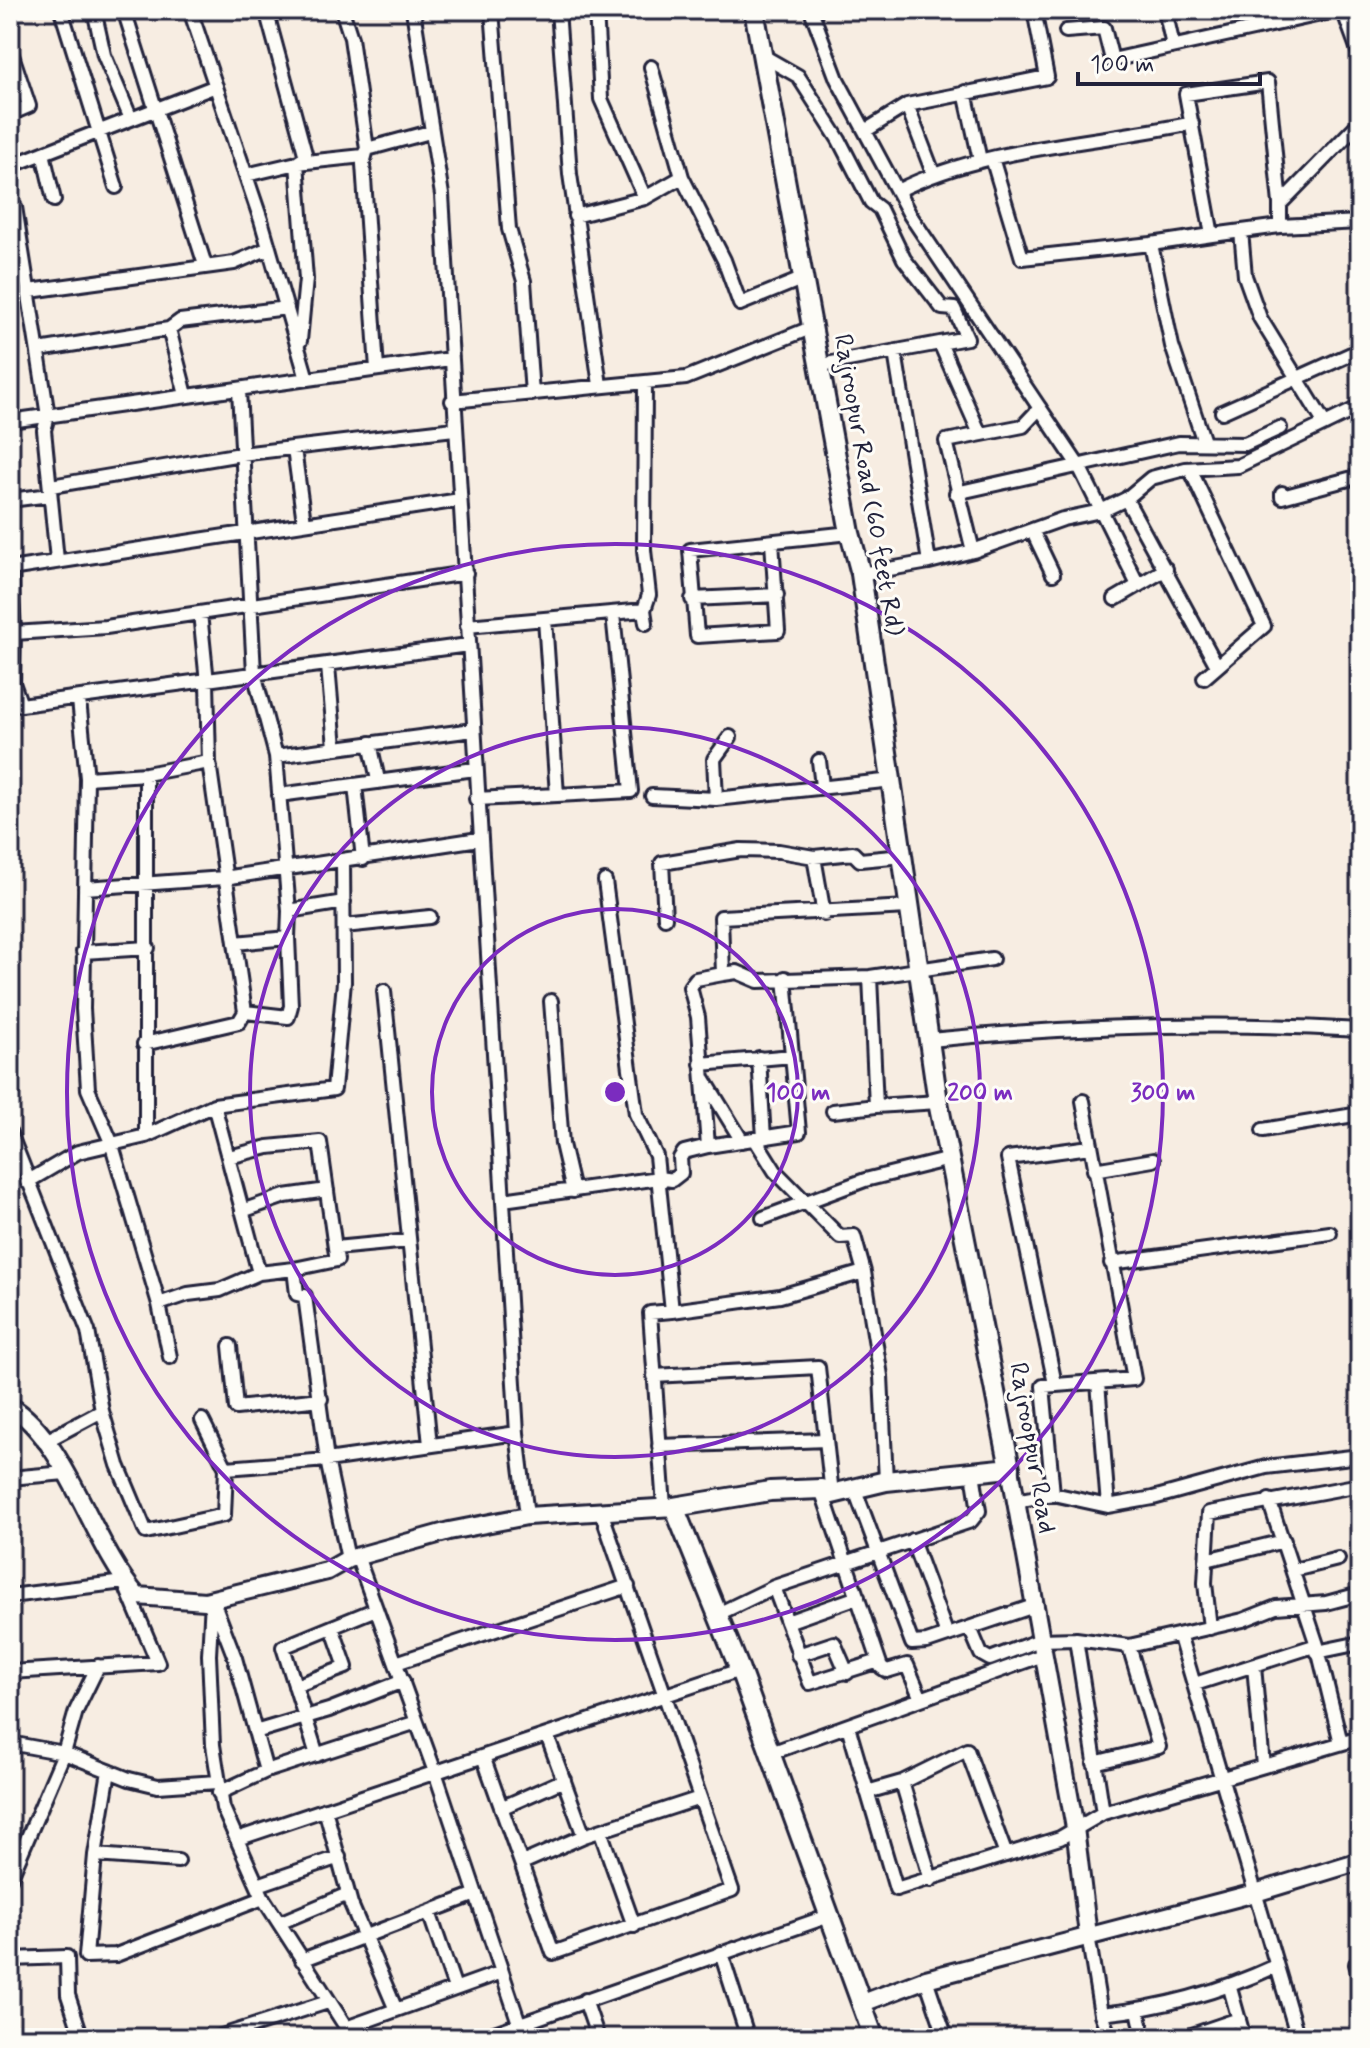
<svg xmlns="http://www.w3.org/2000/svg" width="1370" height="2048" font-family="Mynerve,sans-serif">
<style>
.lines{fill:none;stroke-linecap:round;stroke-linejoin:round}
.minor-casing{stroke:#22223b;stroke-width:18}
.tertiary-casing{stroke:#22223b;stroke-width:22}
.secondary-casing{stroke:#22223b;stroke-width:24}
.minor{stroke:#fdfcf7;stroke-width:12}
.tertiary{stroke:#fdfcf7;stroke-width:16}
.secondary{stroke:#fdfcf7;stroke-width:18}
.ring{fill:none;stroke:#7b2cbf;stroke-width:4}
.labels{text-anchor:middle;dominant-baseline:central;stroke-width:6;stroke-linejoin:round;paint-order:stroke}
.street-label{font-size:26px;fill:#22223b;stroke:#fdfcf7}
.centre{fill:#7b2cbf;stroke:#fdfcf7;stroke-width:4}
.ring-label{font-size:24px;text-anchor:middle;font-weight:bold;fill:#7b2cbf;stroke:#fdfcf7;stroke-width:6;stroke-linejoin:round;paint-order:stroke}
</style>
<rect width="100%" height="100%" fill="#f7ede2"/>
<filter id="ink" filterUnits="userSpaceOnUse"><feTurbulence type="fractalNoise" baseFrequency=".0125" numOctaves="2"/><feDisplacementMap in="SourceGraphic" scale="16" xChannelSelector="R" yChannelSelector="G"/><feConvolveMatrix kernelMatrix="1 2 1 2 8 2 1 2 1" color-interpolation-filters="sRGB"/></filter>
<g filter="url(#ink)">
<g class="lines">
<defs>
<path id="minor" d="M61,10L116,187
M94,10L104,55L131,119
M124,10L205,265
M190,10L261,220L307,379
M266,10L306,157L297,163L306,279L300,341
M342,10L351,38L367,149L363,164L377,369
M413,10L442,195L517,1433L527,1516
M492,10L509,229L524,281L532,394
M558,10L570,174L600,385
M596,10L601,99L645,198
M711,10H714
M811,10L837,79L910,215L1080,468L1137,583
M1165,10L1173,46
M1343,10L1360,56
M1066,31L1104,28L1112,60L1339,10
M10,49L29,106L10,114
M763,56L798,76L839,140L871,202L880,209L904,259L942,308L954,309L967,338L821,365
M651,67L682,177
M965,92L980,160
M907,105L933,173
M865,131L907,105L1047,77L1034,10
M43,153L54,200
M992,158L1022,258L1151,244L1172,346L1204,442
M10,166L216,86
M246,175L297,163L363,156L367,149L430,132
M897,191C987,146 1094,144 1192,123
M1280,204V226L1360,222
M15,207L48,416L44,430L57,560
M575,216L645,198L682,177L724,260L740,304L804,278
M1280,226L1212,235L1186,94L1268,82L1280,204L1360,122
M1241,231L1245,276L1260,318L1325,424
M1151,244L1212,235
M30,291L234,263L269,248
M169,329L186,395
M940,343L980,434
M39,350L169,329L180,321L287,308
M645,383L644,550L649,595L644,610L646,623
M239,390L254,673L276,756
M452,401L686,378L813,327
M1040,408L1023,426L946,441L973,551L1063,519L1101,511L1126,499L1151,478L1185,469L1238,466L1360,407
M1222,412L1360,350
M10,421L450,359
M294,449L304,522
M1190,469L1264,626L1204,678
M51,486L241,454L454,429
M956,493L1179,443L1245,444L1280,428
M1282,493V497L1360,476
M1126,499L1217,666
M10,500L50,495
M1032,530L1053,574
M772,542L778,631L697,636L690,550L850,533
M929,562L973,551
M11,568L14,633
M10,569L460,500
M466,573L106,627L14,633L13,683L21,705L468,645
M861,574L929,562L895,352
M692,599L777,595
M1115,599L1166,569
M545,619L557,795L631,791L613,614
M467,626L644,610
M328,666L335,747
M79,700L87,778
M370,743L378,780
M819,761L822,786
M209,762L245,1012
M355,785L363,859
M279,795L475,769
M652,796L716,799L893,780
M476,799L557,795
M716,799L714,759L730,737
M814,857L824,914
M605,881L636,1114L656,1156L672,1311L780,1296L864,1272L881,1376L886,1481
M85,888L224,878L479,839
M908,907L721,917L723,974L737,972L758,981L870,977L992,959
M289,911L276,756L473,730
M665,918L662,863L741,850L779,851L814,857L853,853L860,860L903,856
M344,926L430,917
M235,943L288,938L289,911L344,902
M83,952L148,948
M723,974L696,979L690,987L698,1017L708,1146L799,1132L785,978
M870,977L876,1106L938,1102
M384,991L430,1445
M551,1001L562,1144L573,1191
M930,1040C1072,1026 1217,1021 1360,1030
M144,1044L239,1022L245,1012L288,1017L291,1006L288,938
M759,1058L764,1138
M701,1064L792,1056
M704,1079L742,1141
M214,1105L334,1089L344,982L343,860
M833,1111L876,1106
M1263,1130L1360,1114
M10,1133L88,1331L102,1411L118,1465L146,1532L224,1515L226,1468L327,1460L517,1433
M146,1136V774
M755,1139L775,1171L840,1237L854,1236L864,1272
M229,1157L268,1147L320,1142L335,1248L409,1241
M1094,1170L1153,1160
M27,1182L78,1152L146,1136L214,1105L259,1273L294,1269L297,1294L305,1296L327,1460L348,1559
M503,1200L659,1178L672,1180L681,1173L680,1158L684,1152L708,1146
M242,1211L285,1196L327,1190
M763,1218L865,1180L950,1159
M1111,1263L1330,1233
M294,1269L337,1260L335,1248
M159,1304L188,1294L220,1290L259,1273
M230,1346L236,1408L321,1399
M170,1357L159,1304L111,1142L88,1089L83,1009L87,778L146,774L209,762L207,682L200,613
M654,1376L818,1367L832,1494
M1098,1383L1108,1506
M1055,1384L1008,1158L1090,1147
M202,1420L226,1468
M44,1442L102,1411
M659,1446L826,1440
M10,1478L65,1473
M821,1489L881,1667L887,1671L907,1665L921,1699
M855,1490L912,1643L927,1642L1034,1606
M1053,1494L1043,1386L1134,1379L1083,1101
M1269,1500L1317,1645L1341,1743
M1016,1501L1053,1494L1108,1506L1153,1498L1266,1467L1360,1456
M664,1507L650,1313L672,1311
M912,1540L947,1635
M357,1556L435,1772L519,2023
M1206,1560L1284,1541
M1294,1570L1338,1559
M774,1587L810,1683L879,1661
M10,1596L124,1582L158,1663L10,1672
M212,1600L209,1655L213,1745L223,1808L263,1898L353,2038
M215,1606L235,1658L266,1771L417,1722
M718,1614L774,1587L971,1521L979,1511L973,1473
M787,1622L858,1597
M970,1628L981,1654L990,1659L1040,1640L1076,1639L1129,1646L1243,1620L1276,1607L1326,1603L1360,1594
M1210,1628L1205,1583L1209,1513L1360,1485
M1180,1637L1298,2038
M1076,1639L1103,1813
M1317,1652L1360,1643
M798,1655L834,1643L847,1673
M396,1663L628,1586
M1254,1666L1263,1766
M1195,1684L1317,1645
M295,1686L346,1667L332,1627
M848,1726L896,1889L1060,1838L1103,1813L1360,1738
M255,1732L329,1710L403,1681
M547,1735L584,1836
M10,1743L64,1753L129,1779L158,1786L217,1782
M771,1753L1043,1655
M317,1755L283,1647L376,1609
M484,1759L553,1953L732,1890L601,1511
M1094,1763L1159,1747L1129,1646
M109,1771L95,1855L86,1956L116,1955L263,1898
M902,1782L931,1880
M867,1792L902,1782L967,1750L1006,1855
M219,1793L266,1771
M503,1807L564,1780
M325,1809L351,1904L396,2010
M601,1833L634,1926
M237,1839L740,1670
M95,1855L178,1861
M522,1863L584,1836L700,1798
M10,1879L64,1753L76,1711L98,1666
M258,1885L339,1857
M429,1912L455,1988
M279,1923L348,1894
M1088,1935L1101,2014L1110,2038
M721,1953L748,2038
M10,1959L67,1957L68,1995L82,2038
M302,1960L476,1894
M1360,1963L1356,1964L1360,1979
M926,1979L946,2038
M1230,1988L1244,2038
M585,2000L598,2038
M1138,2010L1144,2038
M1101,2014C1162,2008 1220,1992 1276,1966
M346,2028L502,1972
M215,2038L328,2002
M480,2038L832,1915
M1183,2038L1239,2019"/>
<path id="tertiary" d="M10,1406C67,1440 92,1544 137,1596L205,1601L327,1571L348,1559L449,1531L527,1516L674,1507
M1010,1468L1075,1828L1088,1935
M863,2003L926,1979L1255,1893L1360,1861"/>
<path id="secondary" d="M754,10L850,533L861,574L938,1102L1010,1468L886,1481L832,1494L821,1489L770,1491L674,1507L740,1670L874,2038"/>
</defs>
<!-- minor casing -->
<use href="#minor" class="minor-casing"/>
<!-- tertiary casing -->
<use href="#tertiary" class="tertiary-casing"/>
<!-- secondary casing -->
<use href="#secondary" class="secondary-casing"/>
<!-- minor -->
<use href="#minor" class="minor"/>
<!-- tertiary -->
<use href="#tertiary" class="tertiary"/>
<!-- secondary -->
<use href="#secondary" class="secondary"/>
</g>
</g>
<!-- distance rings -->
<g class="ring">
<circle cx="615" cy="1092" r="183"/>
<circle cx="615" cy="1092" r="365"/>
<circle cx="615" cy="1092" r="548"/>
</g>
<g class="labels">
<!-- street labels -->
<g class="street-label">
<text transform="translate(868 485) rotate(80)">Rajroopur Road (60 feet Rd)</text>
<text transform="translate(1032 1448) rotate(80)">Rajrooppur Road</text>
</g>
</g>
<circle cx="615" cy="1092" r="12" class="centre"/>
<g class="ring-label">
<text x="798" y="1100">100 m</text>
<text x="980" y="1100">200 m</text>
<text x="1163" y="1100">300 m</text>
</g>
<!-- margin -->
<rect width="1370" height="2048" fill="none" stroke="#fdfcf7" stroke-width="40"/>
<rect x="20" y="20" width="1330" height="2008" fill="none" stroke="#22223b" stroke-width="3" filter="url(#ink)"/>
<!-- scale -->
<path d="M1078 72v12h182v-12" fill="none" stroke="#22223b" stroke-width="4"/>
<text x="1090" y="72" font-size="24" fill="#22223b" stroke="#fdfcf7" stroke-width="6" paint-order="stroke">100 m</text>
</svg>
